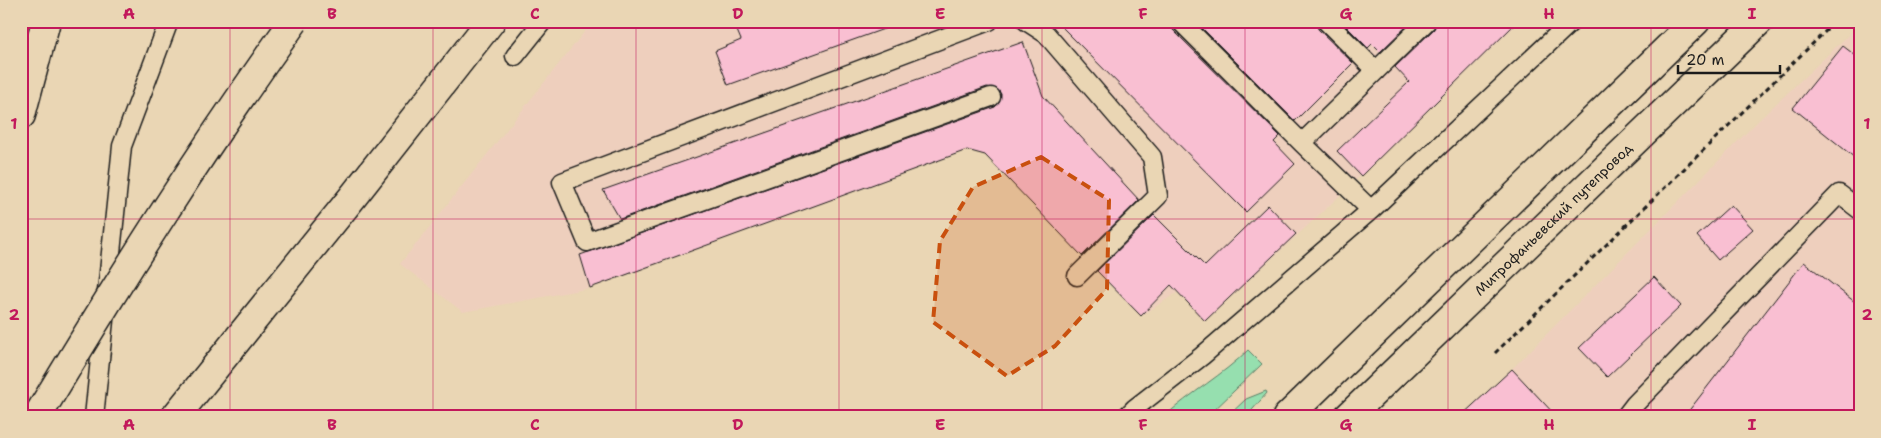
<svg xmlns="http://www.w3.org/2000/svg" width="1881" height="438" font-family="'Shantell Sans',sans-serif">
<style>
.built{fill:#eecfbd}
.green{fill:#96dfaf;stroke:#597e66}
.building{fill:#f9bfd2;stroke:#1c1c1c}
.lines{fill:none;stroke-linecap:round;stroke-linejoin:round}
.service-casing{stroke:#1c1c1c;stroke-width:21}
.primary-casing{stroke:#1c1c1c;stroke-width:31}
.path{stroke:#1c1c1c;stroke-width:3;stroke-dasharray:5 4;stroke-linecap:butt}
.service{stroke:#ead6b4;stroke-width:18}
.primary{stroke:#ead6b4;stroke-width:28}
.primary-bridge-casing{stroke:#1c1c1c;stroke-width:31;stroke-linecap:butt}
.primary-bridge{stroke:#ead6b4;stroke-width:28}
.marked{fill:#c9500e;fill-opacity:0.2;stroke:#c9500e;stroke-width:4;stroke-dasharray:10 6;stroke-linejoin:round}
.grid{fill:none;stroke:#c2185b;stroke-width:1;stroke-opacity:0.55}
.labels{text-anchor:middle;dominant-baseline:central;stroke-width:4;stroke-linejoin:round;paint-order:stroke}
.street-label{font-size:14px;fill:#1c1c1c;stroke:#ead6b4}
.neatline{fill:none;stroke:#c2185b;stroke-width:2}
.grid-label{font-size:16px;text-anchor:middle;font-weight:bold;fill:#c2185b}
</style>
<rect width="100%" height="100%" fill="#ead6b4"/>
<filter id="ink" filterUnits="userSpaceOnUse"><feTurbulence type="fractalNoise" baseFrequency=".02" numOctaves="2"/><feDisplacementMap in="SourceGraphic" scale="10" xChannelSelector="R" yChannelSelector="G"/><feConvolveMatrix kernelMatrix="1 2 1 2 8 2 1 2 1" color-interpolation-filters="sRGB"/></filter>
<g filter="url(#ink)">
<!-- built -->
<path class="built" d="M593,21H1520L1334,201L1205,321L1178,292L1141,316L985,155L967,150L590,288L463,312L400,264Z
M1860,24V417H1557L1512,369L1758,121Z"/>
<!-- green -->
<path class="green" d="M1248,350L1262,364L1207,417H1164C1190,393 1223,375 1248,350Z
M1266,391L1267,393L1246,417H1227L1246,399Z"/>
<!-- building -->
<path class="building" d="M733,21H894L895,25L728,85L715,51L741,40Z
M1056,21H1170L1172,29L1280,136L1274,142L1295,164L1246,212Z
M1195,21H1316L1318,29L1353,63L1295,121Z
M1341,21H1412L1380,52L1372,44L1368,48Z
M1437,21H1518L1361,176L1337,151L1409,82L1395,67L1434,29Z
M1023,42L1043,96L1139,200L1082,256L985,155L967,150L590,288L580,255L995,107L999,103L1001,94L997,89L987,87L620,219L603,190Z
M1843,46L1860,59V162L1793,108Z
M1268,205L1296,234L1205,321L1171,285L1141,316L1097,271L1154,215L1205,266Z
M1731,205L1753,229L1718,260L1697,236Z
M1804,262L1860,306V417H1684Z
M1654,277L1681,306L1607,377L1579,348Z
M1512,369L1557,417H1460Z"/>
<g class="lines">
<defs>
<path id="service" d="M989,21L562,182L587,242L991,97
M1026,21L1046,34L1152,157L1158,196L1077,276
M1326,21L1376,71
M515,56L543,21
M1302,143L1427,21
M1371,210L1572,21
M94,417L122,146L169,21
M1126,417L1135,408L1202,356L1371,210L1302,143L1180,21
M1625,417L1635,404L1839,194L1860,210"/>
<g id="primary">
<path d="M21,115L46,21"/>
<path d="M175,417L351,199L491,21"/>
<path d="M1287,417L1696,21"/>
<path id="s1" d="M1348,417L1759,21"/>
</g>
</defs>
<!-- service casing -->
<use href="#service" class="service-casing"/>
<!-- primary casing -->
<use href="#primary" class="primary-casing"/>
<!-- path -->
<path class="path" d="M1789,30L1798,21
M1495,353L1836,21"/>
<!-- service -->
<use href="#service" class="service"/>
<!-- primary -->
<use href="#primary" class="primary"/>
<defs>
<path id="primary-bridge" d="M37,417C119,281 201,150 294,21"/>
</defs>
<!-- primary-bridge casing -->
<use href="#primary-bridge" class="primary-bridge-casing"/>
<!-- primary-bridge -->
<use href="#primary-bridge" class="primary-bridge"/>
</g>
</g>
<!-- marked area -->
<path class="marked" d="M1041,157L1109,200L1107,289L1055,346L1007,376L933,322L940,241L973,187Z"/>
<!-- grid -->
<path class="grid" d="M230,21V417M433,21V417M636,21V417M839,21V417M1042,21V417M1245,21V417M1448,21V417M1651,21V417M21,219H1860"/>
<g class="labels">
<!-- street labels -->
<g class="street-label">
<text stroke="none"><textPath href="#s1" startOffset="285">Митрофаньевский путепровод</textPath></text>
</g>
</g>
<!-- margin -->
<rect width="1881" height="438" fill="none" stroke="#ead6b4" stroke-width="55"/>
<!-- scale -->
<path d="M1678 65v8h102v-8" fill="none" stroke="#1c1c1c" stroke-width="2.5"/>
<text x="1686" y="65" font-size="15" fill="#1c1c1c" stroke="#ead6b4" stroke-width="4" paint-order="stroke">20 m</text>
<rect x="28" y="28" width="1826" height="382" class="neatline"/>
<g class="grid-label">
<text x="129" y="19">A</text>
<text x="332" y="19">B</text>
<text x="535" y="19">C</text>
<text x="738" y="19">D</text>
<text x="940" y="19">E</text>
<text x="1143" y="19">F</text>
<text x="1346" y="19">G</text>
<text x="1549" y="19">H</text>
<text x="1752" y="19">I</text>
<text x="14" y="129">1</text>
<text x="1867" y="129">1</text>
<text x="14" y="320">2</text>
<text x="1867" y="320">2</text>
<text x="129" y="430">A</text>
<text x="332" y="430">B</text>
<text x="535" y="430">C</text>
<text x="738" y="430">D</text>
<text x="940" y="430">E</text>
<text x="1143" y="430">F</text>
<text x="1346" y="430">G</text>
<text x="1549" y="430">H</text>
<text x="1752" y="430">I</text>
</g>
</svg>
